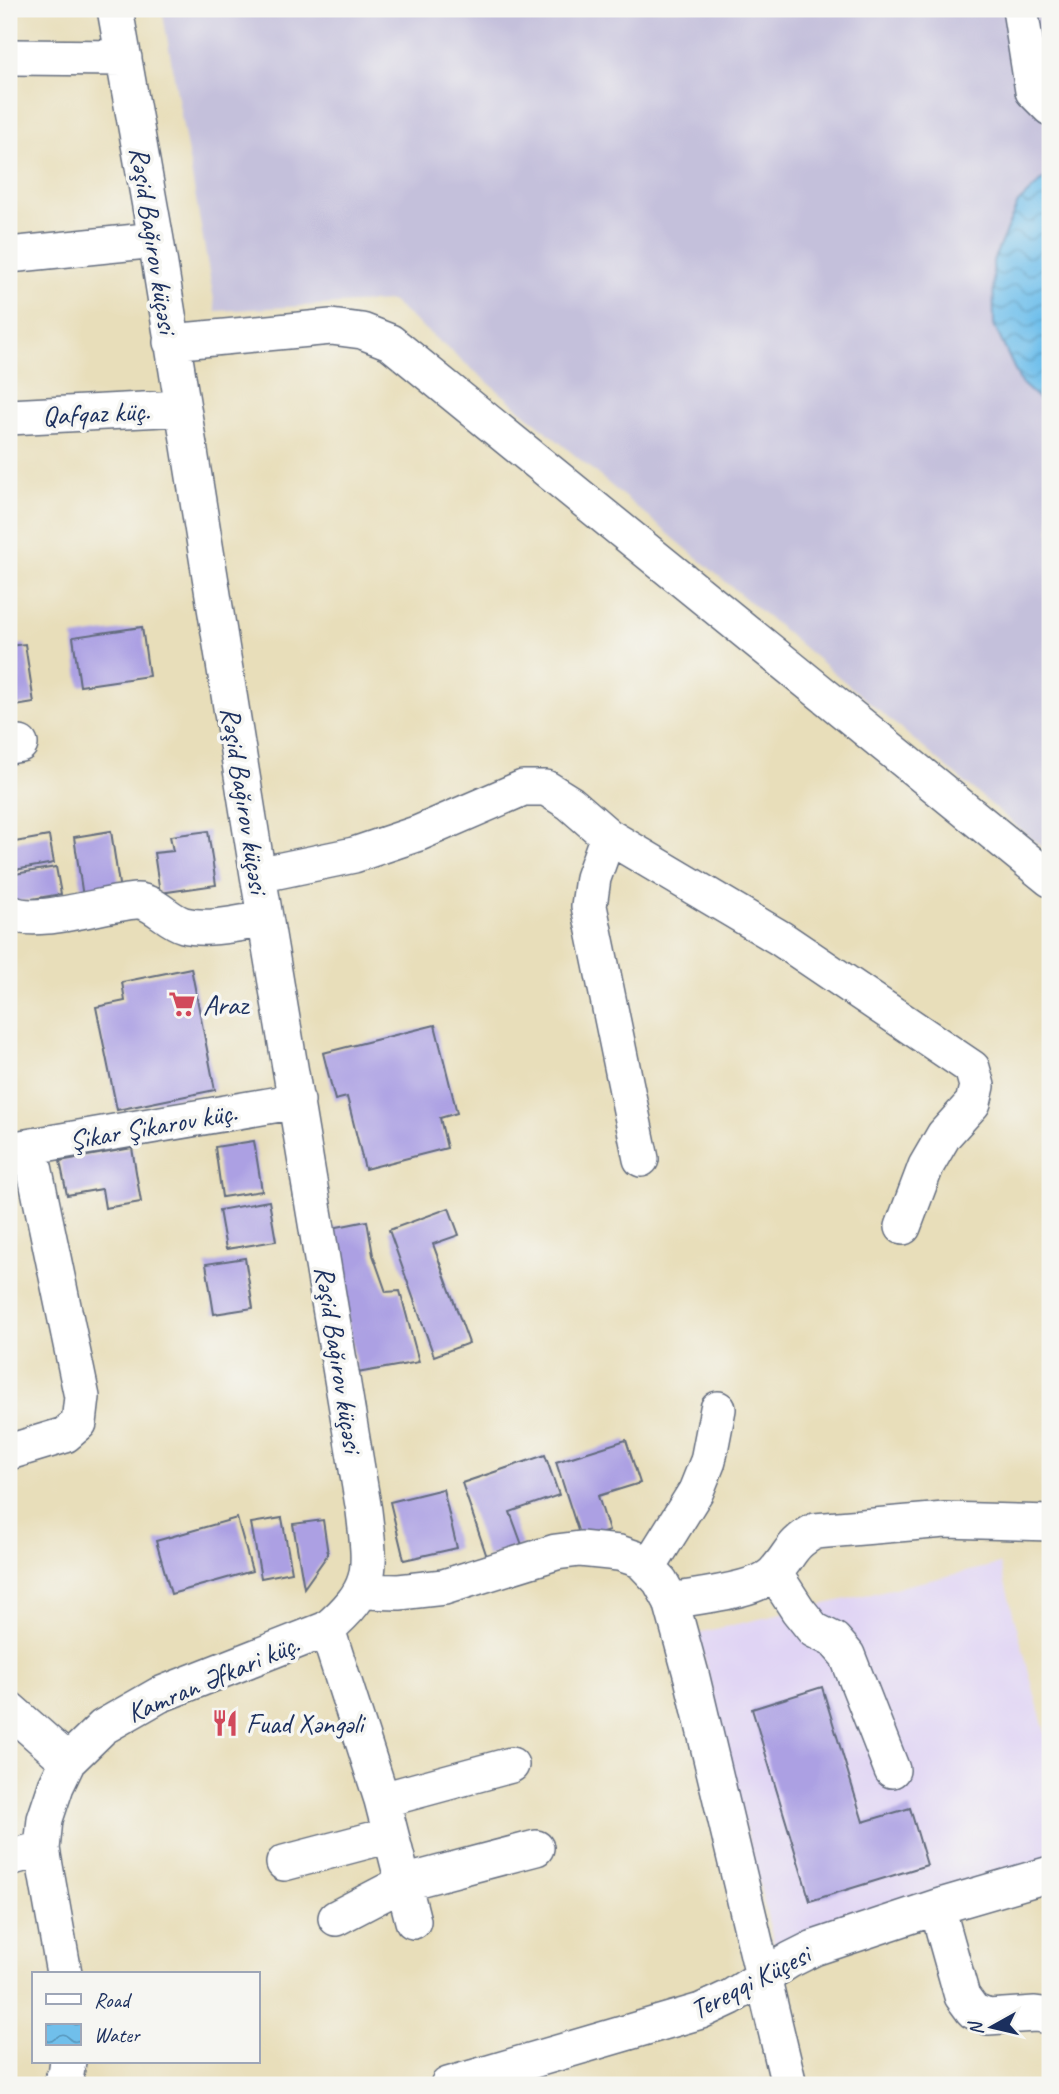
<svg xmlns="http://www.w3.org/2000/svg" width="1059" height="2094" font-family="Caveat,sans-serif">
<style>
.built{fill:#e0d4f4}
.industrial{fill:#c4c0db}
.water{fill:url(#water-waves);stroke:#4677a4;stroke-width:2}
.building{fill:#aca0e3}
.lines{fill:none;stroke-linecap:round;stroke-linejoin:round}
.minor-casing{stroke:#636c7e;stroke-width:38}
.minor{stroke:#fff;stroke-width:35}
.labels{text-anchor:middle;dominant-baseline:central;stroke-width:7;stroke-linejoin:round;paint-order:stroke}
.street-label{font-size:28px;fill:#1b2f5e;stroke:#f6f6f2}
.poi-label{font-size:28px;fill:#1b2f5e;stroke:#f6f6f2;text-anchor:start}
</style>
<defs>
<pattern id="water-waves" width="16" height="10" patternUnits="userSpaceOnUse" patternTransform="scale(1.75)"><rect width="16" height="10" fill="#70bfeb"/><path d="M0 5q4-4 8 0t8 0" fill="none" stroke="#5b9cc2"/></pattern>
</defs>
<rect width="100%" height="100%" fill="#f6f6f2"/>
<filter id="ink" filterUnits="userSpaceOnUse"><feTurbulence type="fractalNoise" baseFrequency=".0143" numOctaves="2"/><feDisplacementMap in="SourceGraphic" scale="14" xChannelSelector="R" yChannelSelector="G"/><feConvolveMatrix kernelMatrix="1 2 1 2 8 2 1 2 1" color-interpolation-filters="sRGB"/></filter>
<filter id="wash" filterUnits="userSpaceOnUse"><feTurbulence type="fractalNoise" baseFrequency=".00686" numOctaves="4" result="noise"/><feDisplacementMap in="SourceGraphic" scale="28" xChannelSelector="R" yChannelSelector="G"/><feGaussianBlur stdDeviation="1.57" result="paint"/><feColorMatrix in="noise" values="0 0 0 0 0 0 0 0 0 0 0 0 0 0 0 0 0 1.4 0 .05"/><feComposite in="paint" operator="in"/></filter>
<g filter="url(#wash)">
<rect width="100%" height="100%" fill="#e8deba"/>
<!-- built -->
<path class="built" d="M1000,1564L1050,1751V1857L774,1944L698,1633Z"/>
<!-- industrial -->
<path class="industrial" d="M162,9H1050V854L391,301L216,311Z"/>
<!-- water -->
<path class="water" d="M1050,173V409L1021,383L994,325L993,261L1018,203Z"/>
<g id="blocks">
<!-- building -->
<path class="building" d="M142,627L149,676L80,686L73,637Z
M25,644L34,703L9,707V646Z
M111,831L120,891L83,897L74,837Z
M208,831L216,885L160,893L154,853L173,851L170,836Z
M49,836L54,863L9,871V843Z
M56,867L61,894L9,903V875Z
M191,968L215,1090L117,1110L96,1007L125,1001L122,982Z
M435,1025L457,1113L440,1118L447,1148L365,1169L347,1097L335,1100L323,1053Z
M254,1141L262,1191L222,1197L215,1147Z
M132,1148L141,1202L105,1208L102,1189L67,1195L60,1161Z
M269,1201L276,1241L226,1249L219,1210Z
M449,1208L459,1235L433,1244L469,1343L434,1356L389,1230Z
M367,1221L373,1255L386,1292L400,1291L419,1362L357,1373L332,1228Z
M245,1258L253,1308L214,1314L206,1264Z
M626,1440L640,1483L598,1496L609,1531L581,1540L556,1462Z
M545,1455L559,1495L510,1512L522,1545L487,1557L462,1483Z
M443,1489L457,1548L404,1560L390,1502Z
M237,1518L252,1571L171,1594L156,1541Z
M282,1518L292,1572L261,1578L251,1523Z
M323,1520L328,1554L304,1588L293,1524Z
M822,1687L863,1822L910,1808L927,1865L810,1901L752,1709Z"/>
</g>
</g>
<g filter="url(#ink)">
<use href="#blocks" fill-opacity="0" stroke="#636c7e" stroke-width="2"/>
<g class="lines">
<defs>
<path id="minor" d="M1020,9L1033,91L1050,108
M9,57L124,58
M9,255L156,240
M171,342L331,327L362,331L390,342L1050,879
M9,417L182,408
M9,746L20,744
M608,836L593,878L589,906L641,1159
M258,875L354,855L419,833L523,788H546L570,803L608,836L780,938L972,1068L977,1086L973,1103L944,1135L926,1166L903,1227
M9,912C34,927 104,903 136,901C153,900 168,921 184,925C209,931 240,923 265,919
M9,1150L297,1101
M9,1452L65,1435L79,1423L82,1397L30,1147
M648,1568L696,1491L708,1461L718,1409
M774,1573L798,1610L814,1630L834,1640L847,1655L892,1770
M364,1591L399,1592L444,1587L556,1552L580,1549L619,1553L640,1560L660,1581L671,1601L692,1678L789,2085
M671,1601C697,1596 757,1591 774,1573C792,1554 789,1545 815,1531L945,1520L1050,1523
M327,1629L382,1800L413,1921
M9,1709L68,1761
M382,1800L511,1765
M9,1858L42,1849
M284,1863L390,1835
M937,1907L962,1996L973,2011L988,2017L1035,2014L1050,2016
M336,1918L403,1883L536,1848
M64,1973L42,1849L45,1819L56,1786L68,1761L103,1727L159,1695L327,1629C375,1587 371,1572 364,1511L258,875L156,240L115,9
M60,2085L66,2074L68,2061
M448,2085L701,2011L731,1997L790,1960L814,1948L937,1907L1050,1874"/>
</defs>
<!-- minor casing -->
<use href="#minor" class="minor-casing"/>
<!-- minor -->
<use href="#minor" class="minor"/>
</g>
</g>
<!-- icons -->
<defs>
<symbol id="supermarket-bare" viewBox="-9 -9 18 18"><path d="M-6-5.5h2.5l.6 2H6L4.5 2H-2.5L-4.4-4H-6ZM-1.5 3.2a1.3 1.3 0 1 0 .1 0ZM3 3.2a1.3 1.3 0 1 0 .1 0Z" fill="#d1495b" stroke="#f6f6f2" stroke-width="2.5" paint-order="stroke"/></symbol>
<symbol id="restaurant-bare" viewBox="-9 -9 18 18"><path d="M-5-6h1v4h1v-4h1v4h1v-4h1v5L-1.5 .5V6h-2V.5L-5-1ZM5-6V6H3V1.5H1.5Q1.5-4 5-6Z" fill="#d1495b" stroke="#f6f6f2" stroke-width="2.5" paint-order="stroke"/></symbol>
</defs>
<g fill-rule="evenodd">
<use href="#supermarket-bare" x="163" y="985" width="38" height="38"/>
<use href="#restaurant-bare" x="206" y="1704" width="38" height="38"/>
</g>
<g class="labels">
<!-- street labels -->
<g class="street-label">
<text transform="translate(154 240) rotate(81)">Rəşid Bağırov küçəsi</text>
<text transform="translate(96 413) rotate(-3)">Qafqaz küç.</text>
<text transform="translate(245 800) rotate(81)">Rəşid Bağırov küçəsi</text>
<text transform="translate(153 1126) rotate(-10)">Şikar Şikarov küç.</text>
<text transform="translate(339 1359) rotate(81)">Rəşid Bağırov küçəsi</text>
<text transform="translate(213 1678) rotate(-23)">Kamran Əfkari küç.</text>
<text transform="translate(750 1982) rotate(-27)">Tereqqi Küçesi</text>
</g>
<!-- poi labels -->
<g class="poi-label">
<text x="203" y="1004">Araz</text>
<text x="246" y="1723">Fuad Xəngəli</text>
</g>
</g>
<!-- margin -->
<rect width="1059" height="2094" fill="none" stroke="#f6f6f2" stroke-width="35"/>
<!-- legend -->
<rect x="32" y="1972" width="228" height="91" fill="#f6f6f2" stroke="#9ea6b7" stroke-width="2"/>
<rect x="46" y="1994" width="35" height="10" fill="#ffffff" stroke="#9ea6b7" stroke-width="2"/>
<text x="94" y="2007" font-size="21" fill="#1b2f5e">Road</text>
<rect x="46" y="2024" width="35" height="21" fill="url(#water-waves)" stroke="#9ea6b7" stroke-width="2"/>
<text x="94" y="2042" font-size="21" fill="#1b2f5e">Water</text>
<!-- north arrow -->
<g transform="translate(992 2027) rotate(262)" stroke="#f6f6f2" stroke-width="5" paint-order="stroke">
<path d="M0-5L12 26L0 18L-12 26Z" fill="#1b2f5e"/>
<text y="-10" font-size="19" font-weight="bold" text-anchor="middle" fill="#1b2f5e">N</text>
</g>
</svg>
